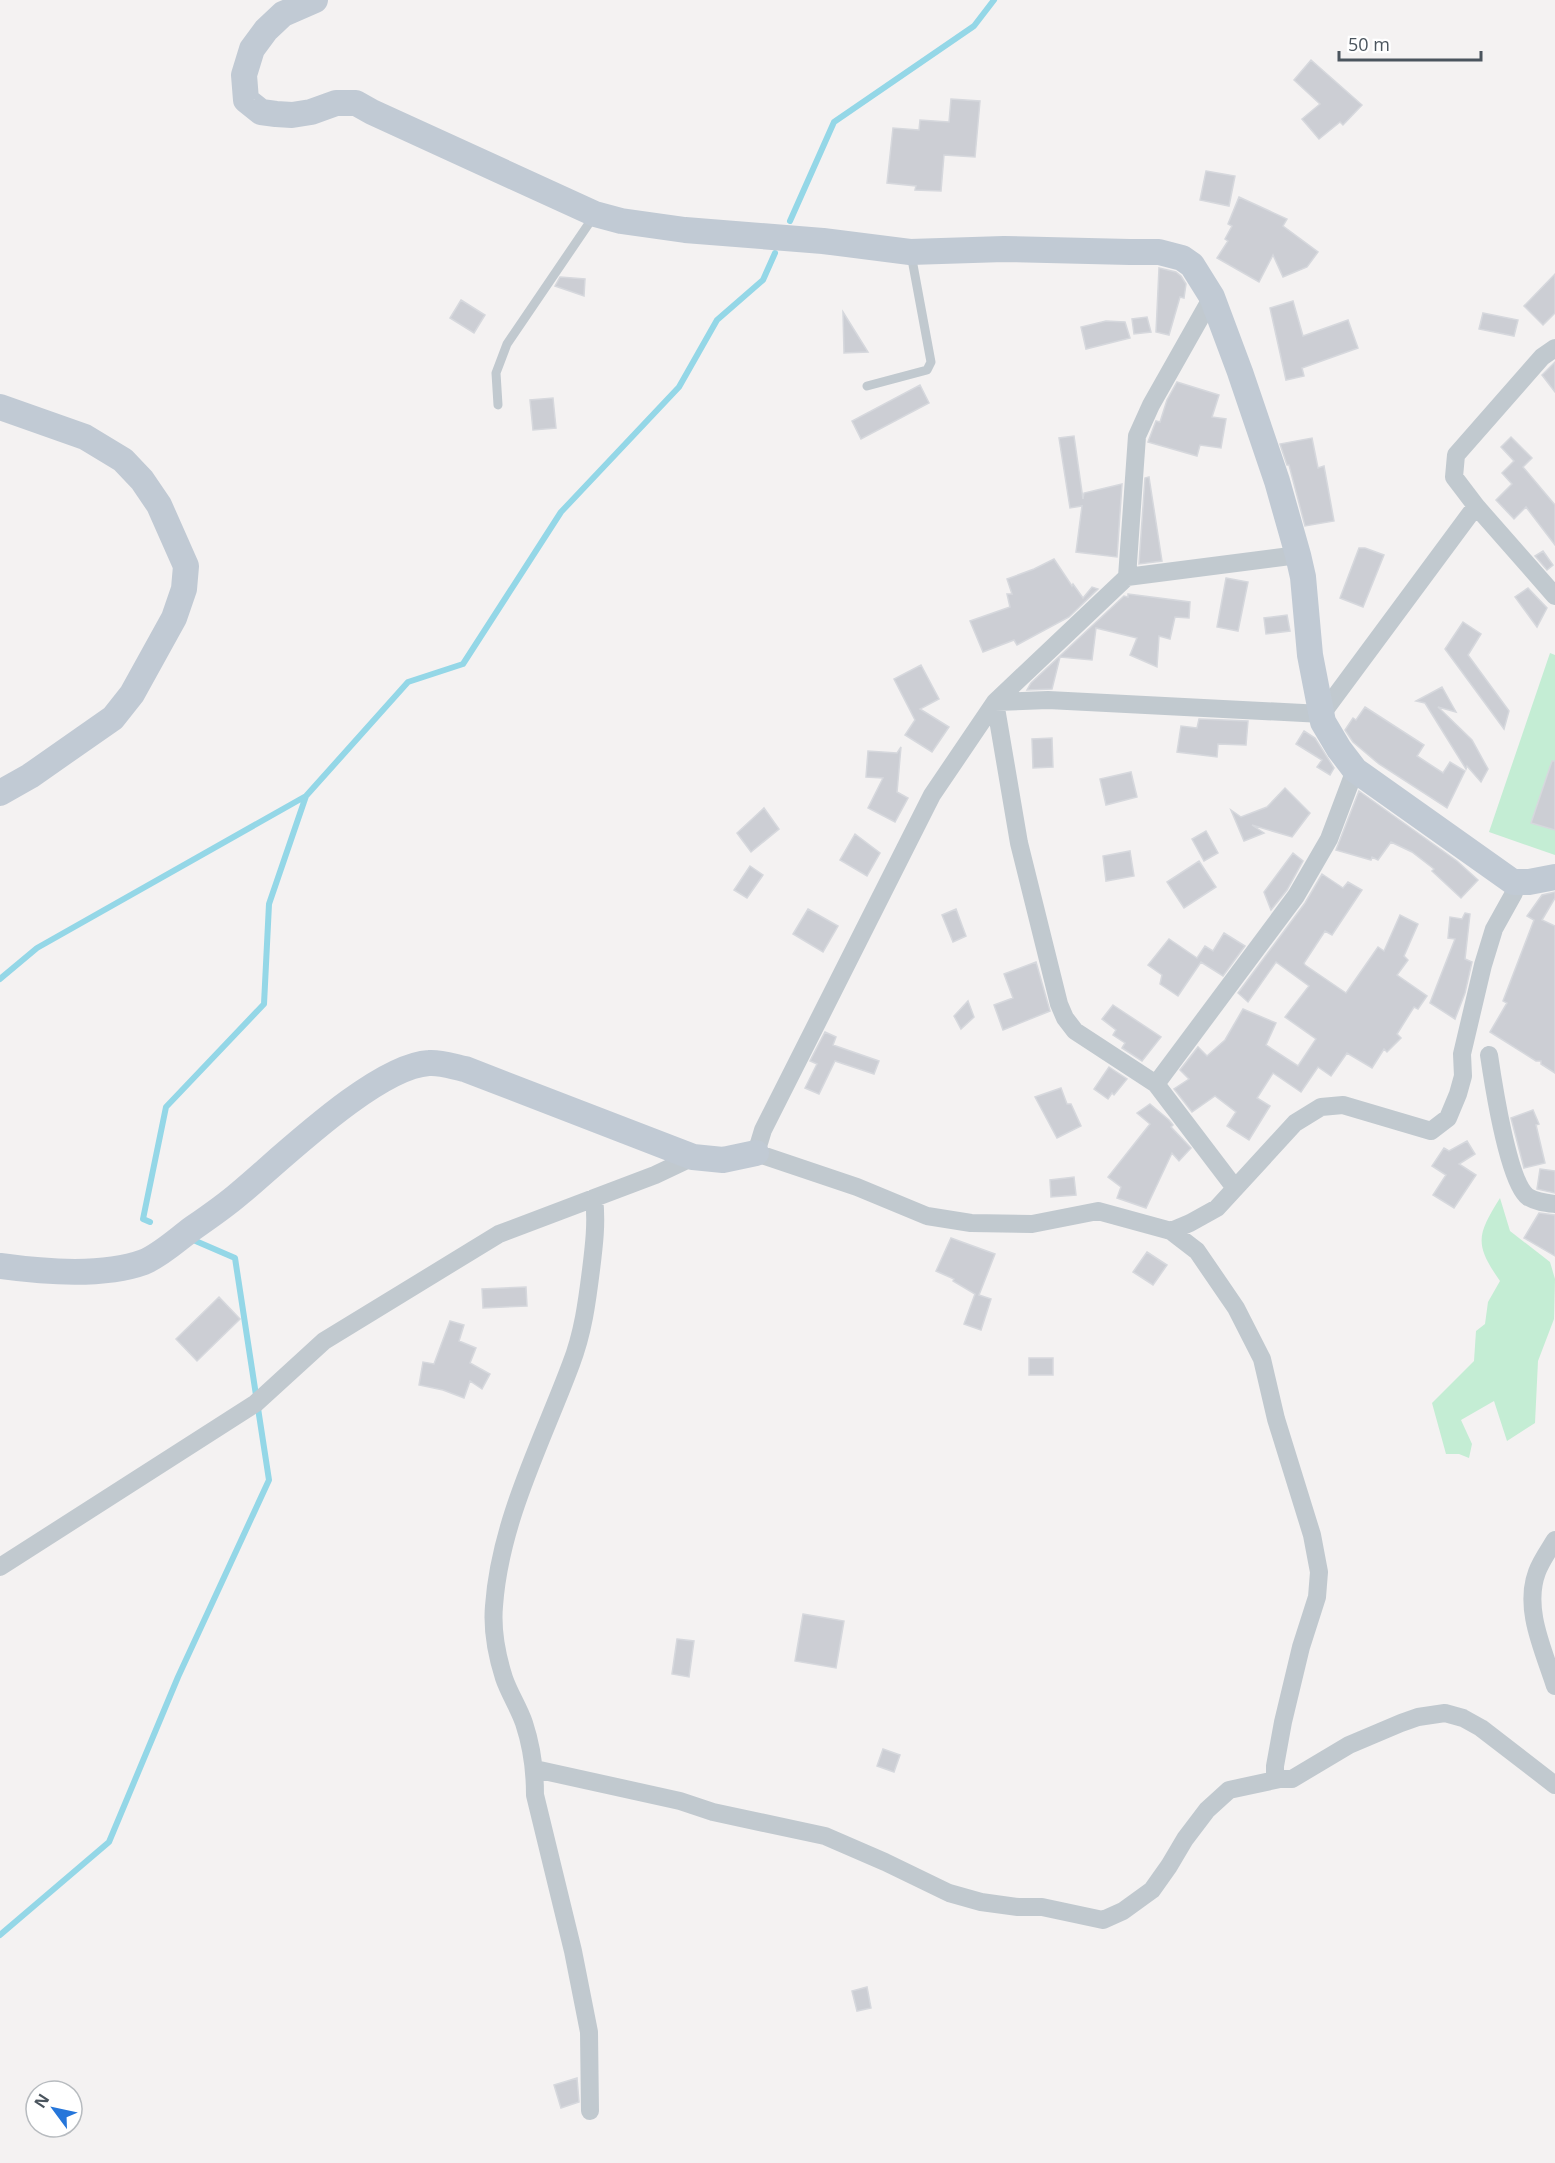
<svg xmlns="http://www.w3.org/2000/svg" width="1555" height="2163" font-family="'Open Sans',sans-serif">
<style>
.green{fill:#c4edd4}
.lines{fill:none;stroke-linecap:round;stroke-linejoin:round}
.stream{stroke:#94d7e7;stroke-width:6}
.building{fill:#ccced4;stroke:#d6d8dd;stroke-width:1.5}
.lane{stroke:#c1c9cf;stroke-width:9}
.street{stroke:#c1c9cf;stroke-width:18}
.secondary{stroke:#c1cad4;stroke-width:26}
</style>
<rect width="100%" height="100%" fill="#f4f2f2"/>
<!-- green -->
<path class="green" d="M1550,653L1555,655V855L1489,832Z
M1500,1198L1510,1231L1550,1262L1555,1279L1554,1319L1538,1361L1535,1423L1507,1441L1494,1401L1461,1420L1472,1444L1469,1458L1459,1454H1446L1432,1403L1474,1361L1476,1331L1485,1324L1488,1302L1500,1281C1474,1244 1477,1235 1500,1198Z"/>
<g class="lines">
<!-- stream -->
<path class="stream" d="M790,221L834,122L974,26L994,0
M0,979L37,948L306,796L408,682L463,664L561,512L679,387L717,320L763,280L775,253
M150,1222L143,1219L166,1107L264,1004L269,904L306,796
M0,1935L109,1842L178,1677L269,1480L235,1258L191,1239"/>
</g>
<!-- building -->
<path class="building" d="M1311,60L1362,105L1343,125L1340,122L1319,139L1302,119L1320,104L1294,80Z
M951,99L980,101L975,157L944,155L941,191L915,190L916,186L887,183L893,128L919,130L920,120L949,122Z
M1206,171L1235,176L1229,206L1200,200Z
M1239,197L1287,219L1283,226L1318,252L1307,267L1283,277L1273,255L1259,282L1217,258L1228,241L1225,239L1232,226L1228,224Z
M1159,268L1176,272L1181,276L1186,284L1184,298L1180,297L1169,335L1156,332Z
M1555,274V313L1543,325L1524,306Z
M560,277L585,279L584,296L555,286Z
M461,300L485,315L474,333L450,318Z
M1293,301L1303,336L1348,320L1358,348L1302,368L1304,376L1286,380L1270,308Z
M843,312L868,352L844,353Z
M1483,313L1518,320L1514,336L1479,329Z
M1147,317L1151,332L1134,334L1132,319Z
M1106,321L1125,322L1130,338L1086,349L1081,327Z
M1555,362V392L1542,375Z
M1177,382L1219,395L1212,417L1226,419L1221,448L1200,445L1197,456L1148,442L1156,421L1160,422L1167,400Z
M920,385L929,403L861,439L852,421Z
M553,398L556,428L533,430L530,400Z
M1074,436L1083,499L1084,493L1122,484L1117,557L1076,552L1082,506L1070,508L1059,438Z
M1511,437L1532,458L1523,467L1555,505V545L1526,507L1514,519L1496,500L1512,484L1502,473L1514,461L1501,447Z
M1312,438L1318,468L1324,466L1334,521L1305,526L1289,465H1287L1280,444Z
M1149,477L1162,561L1139,564L1145,478Z
M1359,548H1365L1384,555L1363,607L1340,598Z
M1543,551L1553,565L1547,570L1535,556Z
M1054,559L1072,586L1073,584L1083,598L1092,587L1098,589L1069,617L1017,645L1014,640L983,652L970,621L1010,607L1007,594H1012L1007,579L1034,569Z
M1226,578L1248,582L1238,631L1217,627Z
M1528,588L1547,608L1537,627L1515,597Z
M1128,594L1190,602L1189,618L1175,617L1170,639L1159,636L1157,667L1130,655L1137,638L1096,628L1092,660L1060,657L1052,689L1027,690L1031,683L1124,596L1128,597Z
M1287,615L1290,631L1266,634L1264,618Z
M1463,622L1481,634L1468,655L1509,711L1504,729L1445,649Z
M921,665L939,699L920,709L949,727L932,752L905,735L915,720L894,679Z
M1442,687L1456,712L1438,707L1472,740L1488,769L1481,782L1467,766L1466,769L1425,703L1416,701Z
M1365,707L1424,745L1417,756L1443,773L1450,762L1465,771L1447,808L1379,764L1353,742L1345,730L1353,718L1356,720Z
M1199,719L1248,721L1246,745L1218,744L1217,757L1177,752L1181,726L1197,728Z
M1304,731L1315,738L1334,768L1330,775L1317,767L1322,760L1296,744Z
M1052,738L1053,767L1033,768L1032,739Z
M901,747L897,792L908,798L895,822L868,808L883,778L866,777L868,751L897,753Z
M1552,761H1555V830L1531,823Z
M1131,772L1137,797L1106,805L1100,779Z
M1285,788L1310,813L1292,837L1252,825L1264,833L1244,841L1231,810L1241,817L1267,807Z
M1359,791L1457,861L1478,880L1461,898L1432,871L1434,869L1412,852L1391,842L1378,860L1372,857L1371,860L1336,850Z
M764,808L779,829L751,852L737,833Z
M1206,831L1218,853L1204,861L1192,839Z
M855,834L880,853L867,876L840,860Z
M1130,851L1134,876L1106,881L1103,856Z
M1293,853L1303,861L1287,890L1271,910L1264,892Z
M1199,861L1216,887L1184,908L1167,882Z
M750,866L763,875L747,898L734,890Z
M1322,874L1343,888L1348,882L1362,890L1332,935L1325,931L1304,963L1305,965L1346,993L1378,947L1384,951L1400,915L1418,924L1404,956L1408,960L1397,975L1427,996L1418,1009L1414,1007L1397,1034L1401,1038L1387,1052L1384,1049L1372,1068L1347,1053L1331,1076L1318,1067L1301,1092L1273,1073L1257,1098L1270,1106L1249,1140L1227,1126L1236,1112L1215,1096L1192,1112L1174,1089L1189,1079L1180,1070L1198,1047L1207,1056L1225,1040L1243,1009L1276,1023L1266,1045L1298,1066L1316,1039L1285,1017L1309,986L1276,962L1248,1002L1238,993L1305,903Z
M1555,892V898L1542,920L1555,926V1073L1541,1064V1061H1536L1490,1032L1507,1003L1503,1001L1534,920L1527,916L1542,895Z
M808,909L838,926L823,952L793,934Z
M956,909L966,936L953,942L942,915Z
M1465,913L1470,914L1465,959L1472,962L1465,993L1455,1019L1430,1003L1455,939L1448,938L1450,917L1462,919Z
M1224,933L1245,946L1223,976L1201,962L1178,996L1160,984L1162,975L1148,965L1169,939L1197,958L1205,946L1213,951Z
M1036,962L1050,1011L1003,1030L994,1005L1013,998L1004,974Z
M968,1001L974,1017L961,1029L954,1016Z
M1113,1005L1161,1037L1142,1061L1122,1048L1125,1043L1113,1035L1116,1030L1102,1019Z
M825,1032L836,1037L833,1045L879,1061L874,1074L835,1061L819,1094L805,1088L817,1064L810,1061Z
M1109,1067L1127,1079L1114,1095L1112,1093L1108,1099L1094,1089Z
M1061,1088L1067,1104H1071L1081,1126L1057,1138L1035,1097Z
M1150,1104L1169,1120L1173,1125L1171,1127L1191,1148L1179,1161L1172,1153L1146,1208L1117,1198L1121,1187L1108,1177L1150,1124L1137,1113Z
M1533,1110L1539,1124L1536,1125L1545,1163L1524,1168L1511,1118Z
M1467,1141L1475,1154L1459,1164L1476,1175L1454,1208L1433,1195L1446,1175L1432,1166L1444,1148L1449,1151Z
M1540,1169L1555,1171V1193L1537,1189Z
M1074,1177L1076,1195L1051,1197L1050,1180Z
M1539,1213L1555,1215V1256L1524,1238Z
M951,1238L995,1254L979,1295L991,1299L981,1330L964,1324L975,1294L953,1281L954,1279L936,1271Z
M1147,1252L1167,1265L1153,1285L1133,1272Z
M526,1287L527,1306L483,1308L482,1289Z
M219,1297L240,1319L197,1361L176,1339Z
M450,1321L464,1325L459,1341L476,1348L470,1363L490,1374L482,1389L470,1381L464,1398L443,1390L419,1385L423,1362L434,1364Z
M1029,1358H1053V1375H1029Z
M803,1614L844,1621L836,1668L795,1661Z
M677,1639L694,1641L689,1677L672,1674Z
M883,1749L900,1755L894,1772L877,1766Z
M867,1987L871,2008L857,2011L852,1991Z
M577,2078L579,2102L561,2108L554,2085Z"/>
<g class="lines">
<!-- lane -->
<path class="lane" d="M867,386L927,370L931,362L911,254
M498,405L496,373L507,344L594,216"/>
<!-- street -->
<path class="street" d="M1212,297L1151,405L1137,436L1127,577L995,702L932,795L763,1130L756,1153L857,1187L927,1216L971,1223L1032,1224L1098,1211L1171,1231L1197,1251L1236,1308L1262,1359L1276,1419L1312,1535L1319,1572L1317,1597L1301,1647L1283,1722L1275,1766V1774L1280,1779H1292L1349,1745L1401,1723L1418,1717L1445,1713L1463,1718L1481,1728L1555,1785
M1555,348L1542,357L1456,455L1454,477L1476,506L1555,596
M1127,577L1298,555
M1489,1055C1493,1082 1508,1183 1528,1197C1536,1202 1546,1203 1555,1204
M1156,1084L1075,1031L1065,1018L1059,1004L1019,843L995,702L1048,700L1322,714L1476,506
M1235,1188L1156,1084L1296,896L1329,839L1355,770
M1171,1231L1190,1223L1217,1208L1295,1123L1321,1107L1343,1105L1431,1131L1448,1118L1458,1094L1463,1076L1462,1054L1483,965L1494,929L1514,893L1513,882
M1555,1540C1549,1550 1541,1561 1537,1572C1523,1609 1544,1651 1555,1686
M0,1567L256,1403L324,1341L499,1234L655,1175L693,1157
M535,1769L680,1801L713,1812L825,1836L885,1862L949,1893L981,1902L1018,1907H1042L1103,1920L1123,1911L1152,1890L1169,1866L1185,1839L1207,1810L1229,1790L1280,1779
M590,2111L589,2032L573,1951L535,1795C535,1771 532,1747 524,1723C519,1708 509,1693 504,1678C497,1656 492,1629 494,1606C500,1521 542,1442 571,1364C583,1333 587,1302 591,1270C594,1246 597,1222 594,1198"/>
<!-- secondary -->
<path class="secondary" d="M315,0L283,14L266,30L252,49L244,75L246,100L261,112L276,114L292,115L311,112L336,103H356L372,112L595,214L621,221L685,230L823,241L910,252L1004,249L1130,252H1159L1182,258L1192,265L1212,297L1240,372L1277,481L1298,555L1303,577L1310,655L1323,722L1339,749L1355,770L1513,882H1529L1555,877
M0,407L85,437L123,460L142,480L159,505L186,566L184,589L174,618L132,694L113,718L30,776L0,793
M0,1266C43,1272 103,1277 144,1262C161,1255 178,1239 193,1228C209,1217 225,1206 240,1193C282,1158 376,1066 429,1063C441,1062 454,1067 465,1069L693,1157L723,1160L756,1153"/>
</g>
<!-- north arrow -->
<g transform="translate(54 2109) rotate(303)"><circle r="28" fill="#ffffff" stroke="#b7bbbf" stroke-width="1.5"/>
<path d="M0-4.5L10 22L0 15L-10 22Z" fill="#2676da"/>
<text y="-9" font-size="16" font-weight="bold" text-anchor="middle" fill="#4b555e">N</text>
</g>
<!-- scale -->
<path d="M1339 51v9h142v-9" fill="none" stroke="#4b555e" stroke-width="3"/>
<text x="1348" y="51" font-size="18" fill="#4b555e" stroke="#ffffff" stroke-width="4.5" paint-order="stroke">50 m</text>
</svg>
